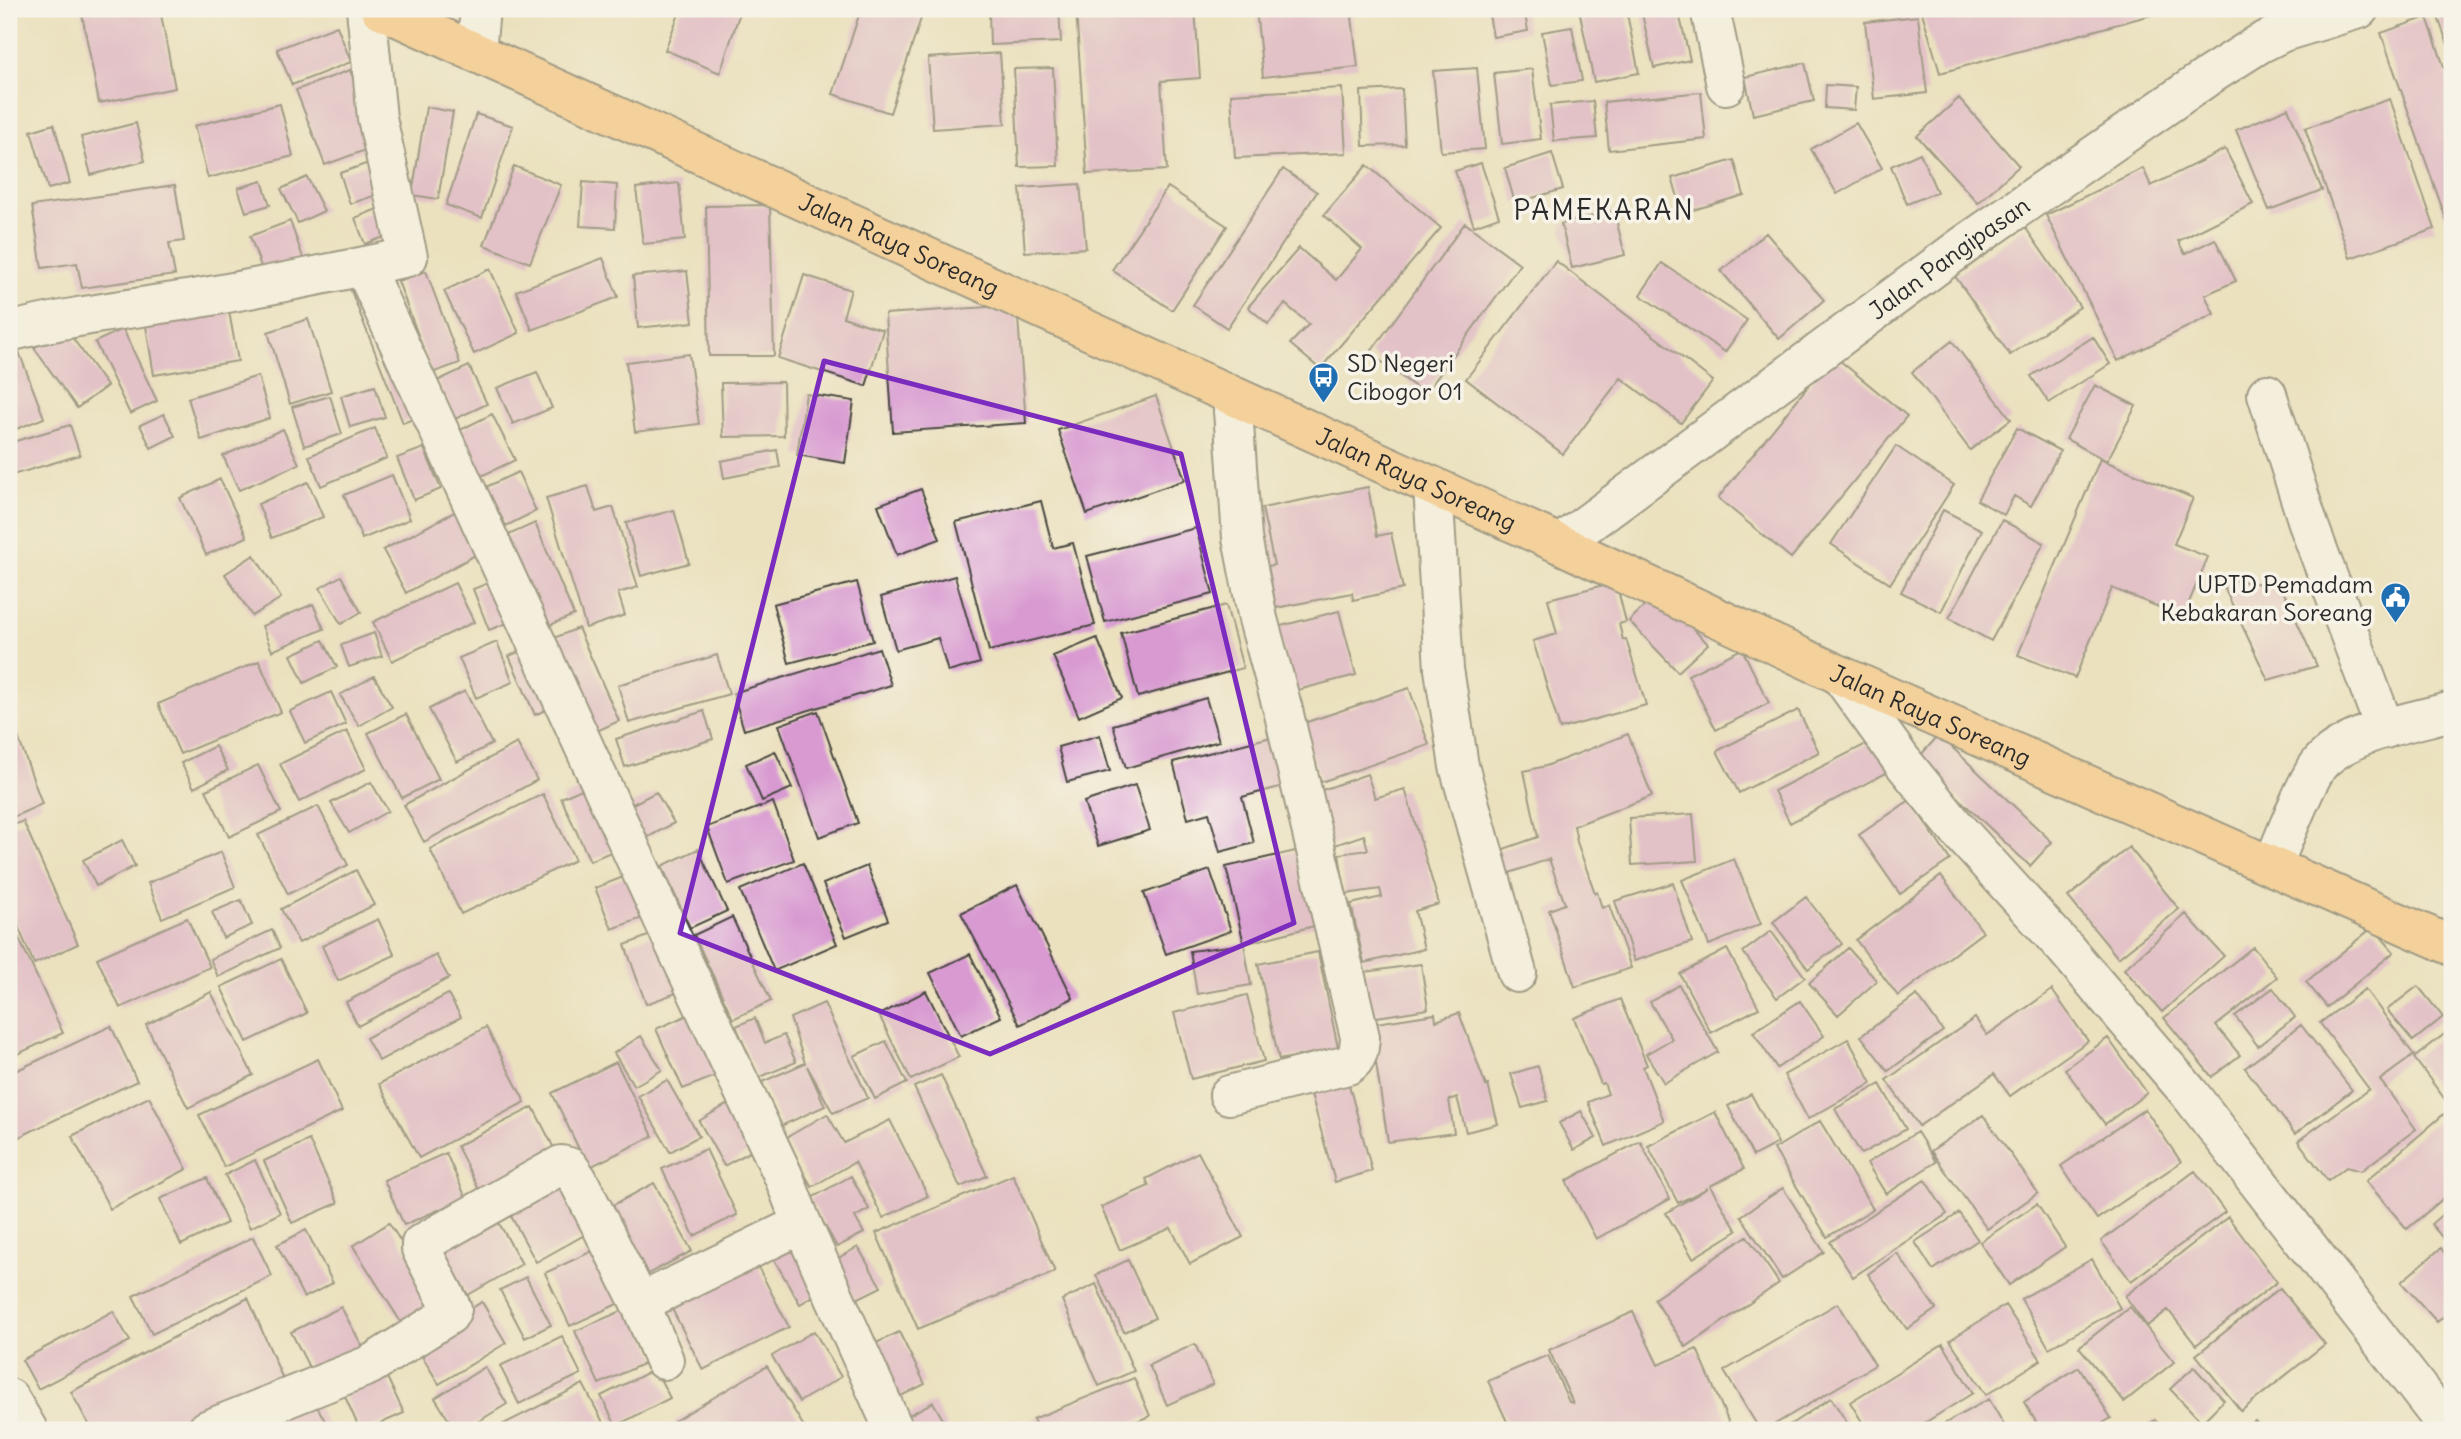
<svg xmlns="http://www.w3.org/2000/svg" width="2461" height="1439" font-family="Delius,sans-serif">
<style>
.building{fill:#d89ad1}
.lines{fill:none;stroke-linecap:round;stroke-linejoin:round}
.minor-casing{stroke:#484641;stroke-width:42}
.major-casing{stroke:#484641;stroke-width:42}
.minor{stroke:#fff;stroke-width:38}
.major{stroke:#febc70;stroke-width:38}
.marked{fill:none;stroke:#7b2cbf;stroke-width:5;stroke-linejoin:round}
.labels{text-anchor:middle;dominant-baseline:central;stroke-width:7;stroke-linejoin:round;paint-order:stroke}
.street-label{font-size:24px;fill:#2b2b2b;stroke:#f7f3e8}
.poi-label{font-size:24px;fill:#2b2b2b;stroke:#f7f3e8;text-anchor:start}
.quarter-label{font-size:28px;letter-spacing:2px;fill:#2b2b2b;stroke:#f7f3e8}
</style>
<rect width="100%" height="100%" fill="#f7f3e8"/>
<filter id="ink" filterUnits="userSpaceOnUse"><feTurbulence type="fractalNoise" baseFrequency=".0143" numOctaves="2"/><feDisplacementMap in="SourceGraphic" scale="14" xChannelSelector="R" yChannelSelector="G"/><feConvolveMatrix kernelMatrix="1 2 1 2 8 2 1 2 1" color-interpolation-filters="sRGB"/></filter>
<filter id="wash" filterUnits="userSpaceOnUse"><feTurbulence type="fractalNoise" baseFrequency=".00686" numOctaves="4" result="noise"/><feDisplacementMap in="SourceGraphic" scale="28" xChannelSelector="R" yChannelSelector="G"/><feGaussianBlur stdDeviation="1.57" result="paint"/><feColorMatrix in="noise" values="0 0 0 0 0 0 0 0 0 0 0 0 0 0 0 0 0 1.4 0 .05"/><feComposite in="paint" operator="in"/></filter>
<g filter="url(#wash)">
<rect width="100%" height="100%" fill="#ebe1bf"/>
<g id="blocks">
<!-- building -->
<path class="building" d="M81,9H160L175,88L99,103Z
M681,9H741L720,73L665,50Z
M861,9H924L890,113L833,94Z
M989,9H1059L1061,42L990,45Z
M1076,9H1195L1200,78L1161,81L1167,170L1087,174Z
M1256,9H1351L1358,67L1263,77Z
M1488,9H1524L1528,31L1493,37Z
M1579,9H1626L1639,73L1594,82Z
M1641,9H1678L1690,60L1654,68Z
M1921,9H2169V10L1940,73Z
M2435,9H2452V56Z
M1918,16L1927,93L1874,99L1865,22Z
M2427,17L2452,90V221L2447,222L2381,33Z
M337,26L351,62L292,85L277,49Z
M1572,27L1582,81L1552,85L1542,32Z
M1000,53L1005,124L933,129L928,58Z
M1805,63L1814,101L1753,115L1745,77Z
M1053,68L1058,166L1019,167L1014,69Z
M1477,68L1485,149L1441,152L1433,71Z
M1532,69L1541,139L1502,144L1494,73Z
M350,70L379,145L325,165L296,90Z
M1826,85L1856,87L1854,110L1825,108Z
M1342,88L1346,153L1235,158L1231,94Z
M1402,89L1405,145L1363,146L1361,91Z
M1701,92L1706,139L1609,150L1604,102Z
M1959,98L2019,166L1978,203L1917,136Z
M2390,99L2435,229L2350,258L2305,128Z
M1593,101L1597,138L1554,141L1550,105Z
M280,104L293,156L208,178L194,126Z
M426,107L453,112L438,199L412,195Z
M2288,108L2322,190L2269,210L2236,130Z
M476,114L513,126L482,218L446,205Z
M136,123L145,161L91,175L81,137Z
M1856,123L1882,168L1837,194L1811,149Z
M54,124L70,183L48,189L31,131Z
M2225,149L2253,204L2178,241L2185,254L2215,239L2236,281L2205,295L2214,314L2118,361L2046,215L2143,168L2151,186Z
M1552,153L1563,189L1515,203L1505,168Z
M1920,153L1937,192L1907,204L1891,166Z
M377,160L388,191L350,204L340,173Z
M1734,160L1744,195L1683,213L1672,178Z
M1481,163L1499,217L1474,226L1455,171Z
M1367,165L1441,228L1320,369L1290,344L1309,324L1285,304L1268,324L1248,307L1299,248L1336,280L1362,249L1324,215Z
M514,166L561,185L530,263L484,245Z
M1283,169L1317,192L1227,328L1193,305Z
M307,177L324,211L298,223L281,189Z
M262,181L270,205L246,212L238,188Z
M583,182L617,185L615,228L580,226Z
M679,183L685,240L643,244L636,188Z
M1080,184L1086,248L1025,252L1020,188Z
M175,185L184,241L169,243L175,275L82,288L77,263L42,268L32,206Z
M1168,187L1227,226L1172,310L1112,270Z
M387,205L398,232L365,244L355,218Z
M770,205L774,356H709L706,206Z
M1614,211L1625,255L1572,268L1561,224Z
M290,221L306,266L266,281L250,236Z
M1465,223L1520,264L1425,394L1370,353Z
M2025,227L2080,307L2010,355L1955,276Z
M1766,233L1824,300L1779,339L1721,271Z
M603,258L618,297L532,330L516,291Z
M1556,261L1713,381L1681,423L1621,378L1563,454L1466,379Z
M1662,263L1747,320L1725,352L1640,295Z
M490,269L519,333L474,354L444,291Z
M426,271L460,363L432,373L398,281Z
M687,271L693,322L638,328L633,276Z
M804,275L851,290L843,317L883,330L866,386L778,358Z
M366,276L421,416L403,423L348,283Z
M1017,305L1026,423L893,432L885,314Z
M228,306L238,361L154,375L145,320Z
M308,319L331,391L290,404L268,332Z
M64,326L107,386L77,408L34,348Z
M123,329L157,401L130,414L95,342Z
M2093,337L2110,364L2049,403L2031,376Z
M1952,341L2011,419L1970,450L1912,372Z
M16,344L44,418L9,432V347Z
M689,354L699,424L635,432L626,362Z
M1833,355L1907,416L1791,558L1718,498Z
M469,366L487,404L455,419L437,381Z
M537,372L552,408L513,424L497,388Z
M258,376L270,418L201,440L188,398Z
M783,382L784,436L723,437L721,383Z
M2095,385L2136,406L2107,461L2066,439Z
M375,386L385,417L350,427L341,396Z
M806,394L854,401L845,463L797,455Z
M330,396L342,434L304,446L292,407Z
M1156,396L1185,480L1087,514L1058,430Z
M164,414L175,436L151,448L140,425Z
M492,414L515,460L477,478L454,433Z
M70,425L80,455L9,476V443Z
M375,428L387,458L321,486L309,456Z
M2017,428L2060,451L2031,506L2014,496L2004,515L1977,500Z
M283,429L299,464L239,490L223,456Z
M1896,446L1954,485L1890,584L1831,544Z
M424,448L441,489L414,500L397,458Z
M777,450L780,467L724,478L721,461Z
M2100,459L2193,498L2174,544L2208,557L2183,617L2112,588L2075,678L2018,655Z
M518,472L536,511L506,526L486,487Z
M392,475L410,519L362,539L344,495Z
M220,479L247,537L206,555L180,498Z
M308,482L323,517L272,538L258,504Z
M588,486L596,512L613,507L638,587L618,593L625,615L586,628L546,498Z
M1368,487L1377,536L1391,533L1403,589L1353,600L1352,593L1276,608L1268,566L1274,565L1262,508Z
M921,489L940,539L897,555L878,505Z
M1041,501L1053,548L1073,543L1095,625L989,651L956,522Z
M458,510L481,552L406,593L383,550Z
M674,510L689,563L641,576L626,523Z
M1943,510L1982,530L1941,612L1901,592Z
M2002,520L2044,543L1991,641L1949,618Z
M535,523L574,615L543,628L504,537Z
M1196,528L1213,594L1105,622L1087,556Z
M254,555L281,598L252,616L225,574Z
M341,576L361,612L341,624L320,588Z
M955,576L980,663L948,672L938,638L896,650L881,597Z
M501,578L518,619L489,630L473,589Z
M2220,579L2281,586L2317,666L2268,680Z
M857,582L873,641L789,663L773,604Z
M1616,582L1626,622L1619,624L1623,640L1626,639L1646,705L1560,729L1533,641L1557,634L1548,599Z
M455,583L474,622L392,661L373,622Z
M1658,593L1708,644L1678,672L1629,621Z
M313,604L324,629L272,651L262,626Z
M1226,605L1243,668L1138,697L1121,633Z
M1339,611L1356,675L1294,691L1277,627Z
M578,628L619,721L588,735L547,641Z
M374,633L382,656L349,667L341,645Z
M1097,638L1122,698L1079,717L1053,656Z
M323,640L337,667L304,683L291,655Z
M497,642L513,682L476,698L459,658Z
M528,648L554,706L535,715L509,656Z
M879,648L891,685L744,730L733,693Z
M1742,649L1769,703L1716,730L1688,675Z
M717,655L729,694L629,723L618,685Z
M259,661L281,712L180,754L158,704Z
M374,676L392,707L359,726L340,695Z
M1409,688L1429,745L1321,782L1301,724Z
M465,691L492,744L457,762L429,709Z
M331,692L346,724L305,743L290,711Z
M1206,698L1219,741L1126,768L1113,725Z
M1798,710L1819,752L1739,793L1717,751Z
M704,711L713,739L625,767L616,739Z
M818,711L858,823L819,837L779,725Z
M406,714L439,779L402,798L368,733Z
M347,731L366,769L299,802L280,764Z
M17,734L42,804L9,819V736Z
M1628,734L1652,796L1574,826L1577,842L1595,893L1597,892L1602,908L1609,905L1631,968L1575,987L1549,910L1565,904L1549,859L1504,875L1495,852L1538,837L1524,771L1546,766Z
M1100,735L1110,771L1067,782L1058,747Z
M1939,735L2052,842L2030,866L1917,759Z
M1275,736L1287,785L1242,797L1254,843L1220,852L1209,813L1188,819L1173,762Z
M1876,739L1892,770L1790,823L1774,791Z
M517,743L537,780L424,842L404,805Z
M215,746L228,770L194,788L181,763Z
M775,751L792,788L762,801L746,764Z
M258,765L281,812L229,837L206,790Z
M1367,774L1375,798L1405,789L1439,904L1415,911L1424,949L1364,963L1351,904L1382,897L1380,889L1345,894L1339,854L1368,850L1364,835L1329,847L1311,794Z
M371,782L388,811L349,833L331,803Z
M591,785L620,848L590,861L561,798Z
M1135,785L1150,830L1098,846L1084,802Z
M656,792L674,823L643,840L625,808Z
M543,794L575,860L461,914L430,849Z
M1910,800L1950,860L1900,894L1859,835Z
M773,802L794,860L728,884L707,827Z
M318,806L348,865L288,894L258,835Z
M1693,814L1697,861L1632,865L1629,818Z
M23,821L78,944L34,964L17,924L9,927V827Z
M122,840L135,866L96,886L83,860Z
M2129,847L2179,909L2118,958L2068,897Z
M698,849L727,911L690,928L662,866Z
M1300,850L1318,925L1244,944L1226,867Z
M221,852L235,887L162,918L148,883Z
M1734,859L1761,924L1709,945L1682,880Z
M803,863L837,944L774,971L740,890Z
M867,866L888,920L846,937L823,884Z
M356,870L374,905L299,943L281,909Z
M1210,870L1231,931L1166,954L1144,893Z
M631,874L648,916L612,929L595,888Z
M1941,876L1983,932L1898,996L1856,940Z
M1673,883L1692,942L1634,961L1615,901Z
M1017,885L1073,998L1020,1025L961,913Z
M1806,897L1842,944L1808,969L1773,922Z
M241,900L252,925L223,938L212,912Z
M2186,914L2224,956L2162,1012L2124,969Z
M732,917L771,1001L733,1019L694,935Z
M187,918L210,967L120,1008L97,958Z
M378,919L395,955L338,981L322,946Z
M2373,927L2394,952L2327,1007L2306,982Z
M272,930L280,948L218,977L210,959Z
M1771,931L1805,977L1777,998L1743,952Z
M16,932L63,1033L9,1058V936Z
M658,932L679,992L646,1004L625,945Z
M1244,944L1251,985L1197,994L1190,951Z
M2253,947L2277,977L2216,1026L2240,1055L2212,1077L2164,1018Z
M1848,948L1877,981L1838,1015L1809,983Z
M1727,949L1759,1008L1711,1033L1680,974Z
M1318,952L1338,1048L1279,1060L1258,964Z
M970,954L1001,1017L961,1036L930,973Z
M436,955L449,978L358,1026L346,1002Z
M281,959L307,1013L247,1042L221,987Z
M1421,964L1428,1009L1364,1019L1358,973Z
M1679,985L1718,1052L1664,1083L1646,1054L1672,1039L1650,1002Z
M2418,986L2443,1017L2413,1041L2387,1010Z
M2273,988L2295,1017L2258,1046L2235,1016Z
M2365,989L2414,1055L2380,1080L2416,1129L2361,1171L2346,1167L2328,1181L2298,1141L2369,1089L2320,1023Z
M2052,990L2088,1041L2010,1096L1994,1074L1919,1126L1886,1080L1975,1018L1987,1035Z
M926,991L959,1057L911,1080L879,1015Z
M211,992L253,1075L188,1108L146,1025Z
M448,994L461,1017L379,1061L366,1038Z
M1247,995L1264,1061L1191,1079L1174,1013Z
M1917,995L1943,1031L1888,1071L1861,1036Z
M1620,999L1647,1065L1643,1067L1664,1121L1606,1146L1588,1102L1608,1094L1604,1083L1601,1084L1574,1018Z
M1800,1001L1824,1036L1777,1068L1753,1032Z
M824,1003L868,1098L833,1113L807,1066L825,1106L781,1126L762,1082L805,1063L790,1018Z
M1459,1013L1486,1086L1488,1085L1498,1124L1466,1132L1457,1097L1449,1100L1454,1133L1388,1142L1370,1024L1435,1014L1436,1021Z
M690,1014L718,1075L683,1089L656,1029Z
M755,1018L765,1043L784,1035L796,1062L758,1078L736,1026Z
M2301,1025L2352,1090L2295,1134L2245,1068Z
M111,1026L137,1081L17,1138L9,1122V1074Z
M486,1027L525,1102L419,1158L379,1084Z
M2452,1028V1098L2447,1102L2414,1058Z
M641,1036L662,1070L634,1086L614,1053Z
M2108,1038L2147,1093L2105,1124L2065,1069Z
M1848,1039L1872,1083L1808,1119L1784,1075Z
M886,1041L907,1083L875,1099L854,1056Z
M318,1059L342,1111L224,1167L199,1115Z
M616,1062L653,1136L588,1168L552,1093Z
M1538,1066L1548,1101L1522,1108L1511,1074Z
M941,1075L987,1176L960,1187L914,1087Z
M667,1080L699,1136L670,1152L638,1096Z
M1348,1081L1372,1171L1335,1182L1310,1090Z
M1880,1084L1906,1129L1861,1154L1835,1109Z
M1751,1094L1778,1143L1753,1156L1728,1106Z
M149,1097L187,1169L110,1209L72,1136Z
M733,1101L759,1147L724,1166L699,1121Z
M533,1107L559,1158L483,1198L457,1146Z
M2451,1108L2452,1191L2407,1229L2366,1181Z
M2145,1109L2181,1162L2097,1219L2061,1166Z
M1581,1111L1596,1138L1574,1150L1559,1123Z
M1715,1112L1744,1169L1710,1186L1737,1231L1693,1258L1666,1213L1708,1188L1678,1203L1648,1146Z
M827,1114L844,1143L890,1120L928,1196L883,1218L855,1162L812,1187L784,1139Z
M1983,1115L2038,1193L1987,1229L1931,1151Z
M1820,1121L1873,1209L1827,1237L1774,1149Z
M1917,1132L1936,1162L1886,1194L1867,1163Z
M309,1140L338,1203L292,1223L264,1161Z
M1640,1141L1670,1199L1596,1239L1566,1181Z
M706,1149L737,1215L694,1236L662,1169Z
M1198,1152L1243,1237L1190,1264L1171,1228L1120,1250L1101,1207L1149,1186L1146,1179Z
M446,1153L466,1198L404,1225L384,1180Z
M255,1160L280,1213L250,1228L225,1175Z
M2195,1171L2225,1212L2131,1281L2101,1241Z
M565,1174L595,1229L536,1262L506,1207Z
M1013,1175L1055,1272L918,1329L876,1233Z
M851,1176L869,1209L855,1217L864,1233L837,1247L810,1199Z
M207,1178L227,1223L181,1245L160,1199Z
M1925,1180L1947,1214L1853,1277L1830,1242Z
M654,1183L692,1251L642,1277L604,1210Z
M1783,1188L1824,1252L1782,1279L1741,1216Z
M2037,1204L2065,1247L2009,1285L1980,1242Z
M2452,1206V1249L2431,1224Z
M1959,1213L1978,1240L1933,1270L1915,1242Z
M495,1216L522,1264L468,1295L441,1248Z
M2228,1217L2277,1282L2196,1345L2168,1310L2147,1326L2125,1296Z
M389,1223L440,1303L404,1327L353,1246Z
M306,1230L333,1283L304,1298L277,1245Z
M795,1236L825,1289L800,1304L769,1251Z
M1747,1236L1779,1283L1686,1347L1654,1299Z
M253,1237L272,1276L152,1334L133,1296Z
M601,1247L626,1300L570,1326L545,1273Z
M858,1247L881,1287L855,1300L833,1261Z
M2441,1248L2452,1262V1309L2437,1322L2401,1282Z
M1897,1253L1936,1309L1907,1329L1868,1274Z
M753,1257L789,1327L703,1370L668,1301Z
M2092,1259L2120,1308L2049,1348L2021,1299Z
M1128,1260L1155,1318L1124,1332L1096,1275Z
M526,1277L551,1325L525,1338L500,1290Z
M1096,1284L1134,1371L1099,1386L1062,1300Z
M2280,1288L2325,1344L2241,1411L2196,1355Z
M248,1298L285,1384L180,1430H92L71,1392Z
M482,1302L506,1343L439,1384L414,1343Z
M1838,1303L1875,1365L1765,1430H1760L1724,1371Z
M2005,1305L2041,1360L1986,1395L1950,1340Z
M633,1306L656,1358L599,1384L575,1331Z
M341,1307L366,1353L315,1379L291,1332Z
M2130,1307L2174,1362L2124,1402L2079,1347Z
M113,1311L130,1341L38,1389L22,1360Z
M1633,1312L1658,1365L1697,1349L1732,1430H1504L1510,1428L1488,1381L1548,1355L1569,1402L1573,1403L1549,1350Z
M814,1331L841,1377L799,1402L772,1356Z
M899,1332L925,1384L899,1397L872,1345Z
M562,1336L581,1374L519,1404L500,1366Z
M1195,1344L1213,1384L1167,1405L1149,1365Z
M1943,1344L1973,1393L1913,1430H1867L1850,1402Z
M767,1366L806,1430H679L674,1421Z
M485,1367L507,1404L464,1430H455L435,1398Z
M2079,1367L2111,1418L2092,1430H2041L2024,1402Z
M2194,1367L2224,1400L2202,1422L2170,1389Z
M655,1369L670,1398L616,1426L601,1396Z
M384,1371L404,1413L366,1430H360L342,1390Z
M1134,1378L1150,1416L1114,1430H1038L1033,1419Z
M583,1384L607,1430H492Z
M1831,1398L1852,1430H1786L1785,1428Z
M313,1399L330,1430H257Z
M1989,1399L2007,1430H1933Z
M933,1402L949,1430H915L907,1416Z
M2155,1420L2163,1430H2142Z
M2255,1421L2263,1430H2244Z"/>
</g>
</g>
<g filter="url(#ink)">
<use href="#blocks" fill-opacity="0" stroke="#484641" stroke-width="2"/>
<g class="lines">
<defs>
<g id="minor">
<path d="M1710,9L1726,85"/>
<path d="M476,52L480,9"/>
<path d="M364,267L675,945L783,1175L802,1224L894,1430"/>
<path d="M9,332C69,316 131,309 193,299C265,287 336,272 408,257L377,118L366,9"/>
<path d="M2267,394L2309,526L2385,729"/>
<path d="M1433,486L1444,669L1459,766L1517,973"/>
<path id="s1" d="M1560,544L1963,246L2210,75L2259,44L2283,32L2359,9"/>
<path d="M1840,675L1902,761L1958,830L2065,948L2189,1093L2450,1430"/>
<path d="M2272,866C2283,843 2307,775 2323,760C2353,731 2412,722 2452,711"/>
<path d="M1229,1095L1348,1065C1359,1058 1359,1049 1360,1037L1283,710L1258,619L1242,538L1232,396"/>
<path d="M640,1303L664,1360"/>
<path d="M9,1398L28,1430"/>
<path d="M207,1430L370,1365L449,1315L452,1309L421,1249V1244L561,1165L569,1167L578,1180L640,1303L802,1224"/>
</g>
<g id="major">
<path id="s2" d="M380,9L1560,544L1840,675L2452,946"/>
</g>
</defs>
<!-- minor casing -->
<use href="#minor" class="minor-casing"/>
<!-- major casing -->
<use href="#major" class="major-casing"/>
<!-- minor -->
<use href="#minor" class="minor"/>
<!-- major -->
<use href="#major" class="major"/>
</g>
</g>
<!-- marked area -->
<path d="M0 0H2461V1439H0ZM824,361L1181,454L1294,923L990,1054L680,933Z" fill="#ebe1bf" fill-opacity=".55" fill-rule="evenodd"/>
<path class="marked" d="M824,361L1181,454L1294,923L990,1054L680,933Z"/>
<!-- icons -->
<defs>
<symbol id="bus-pin" viewBox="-11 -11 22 30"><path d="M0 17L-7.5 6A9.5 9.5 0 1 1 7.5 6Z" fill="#1f6fb2" stroke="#f7f3e8"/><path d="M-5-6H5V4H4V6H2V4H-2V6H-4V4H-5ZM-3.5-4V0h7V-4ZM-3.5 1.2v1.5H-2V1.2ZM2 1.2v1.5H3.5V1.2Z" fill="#fff"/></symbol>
<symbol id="civic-pin" viewBox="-11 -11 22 30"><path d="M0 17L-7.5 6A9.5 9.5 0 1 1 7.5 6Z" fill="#1f6fb2" stroke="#f7f3e8"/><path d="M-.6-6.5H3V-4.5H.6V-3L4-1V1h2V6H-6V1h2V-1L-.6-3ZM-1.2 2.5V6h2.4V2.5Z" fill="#fff"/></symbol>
</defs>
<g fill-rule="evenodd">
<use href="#bus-pin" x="1306" y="360" width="35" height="47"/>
<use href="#civic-pin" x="2378" y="580" width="35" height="47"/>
</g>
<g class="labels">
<!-- street labels -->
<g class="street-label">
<text stroke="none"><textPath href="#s2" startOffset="570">Jalan Raya Soreang</textPath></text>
<text stroke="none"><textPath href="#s1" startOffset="483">Jalan Pangipasan</textPath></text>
<text stroke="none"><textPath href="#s2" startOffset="1138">Jalan Raya Soreang</textPath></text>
<text stroke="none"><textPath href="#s2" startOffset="1704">Jalan Raya Soreang</textPath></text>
</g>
<!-- poi labels -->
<g class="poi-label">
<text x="1347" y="363">SD Negeri<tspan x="1347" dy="28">Cibogor 01</tspan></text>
<text x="2373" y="584" text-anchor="end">UPTD Pemadam<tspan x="2373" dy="28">Kebakaran Soreang</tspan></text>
</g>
<!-- quarter labels -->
<g class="quarter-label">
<text x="1604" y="210">PAMEKARAN</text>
</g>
</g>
<!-- margin -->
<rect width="2461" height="1439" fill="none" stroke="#f7f3e8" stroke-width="35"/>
</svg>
